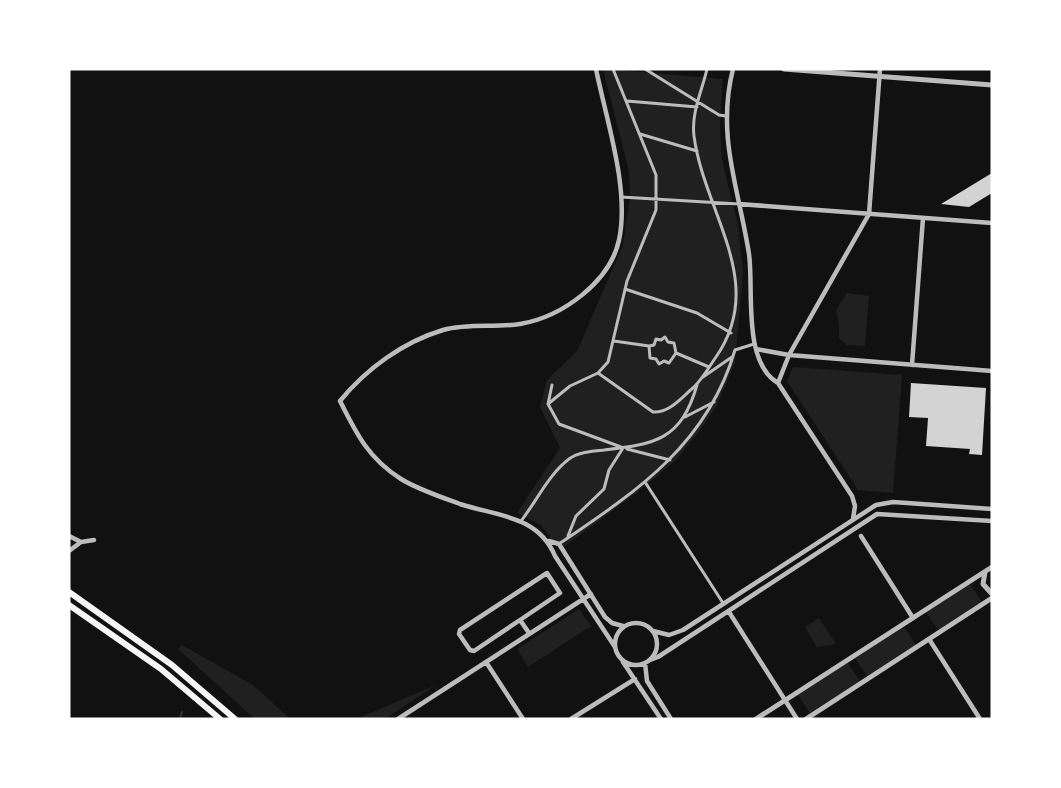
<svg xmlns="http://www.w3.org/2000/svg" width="1061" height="788" font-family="'DejaVu Sans',sans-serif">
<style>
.green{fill:#202020}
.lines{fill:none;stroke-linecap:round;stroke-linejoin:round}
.stream{stroke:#333;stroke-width:2}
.building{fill:#d3d3d3}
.pedestrian{stroke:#bcbcbc;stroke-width:3}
.minor{stroke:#bcbcbc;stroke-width:4.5}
.tertiary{stroke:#bcbcbc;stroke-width:5}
.secondary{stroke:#f5f5f5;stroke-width:6}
</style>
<rect width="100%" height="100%" fill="#111"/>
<!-- green -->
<path class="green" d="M603,69L723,79L720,125L722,160L738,225L743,272L735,363L716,407L699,432L676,460L649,483L560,550L541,525L517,513L560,448L540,407L547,380L577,351L623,245L630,197L629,171Z
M847,293L869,296L865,346L847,345L839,338V324L836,310Z
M793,367L902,375L893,493L858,490L787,381Z
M970,584L982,602L938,630L926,612Z
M579,609L591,626L528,667L517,649Z
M819,618L836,644L817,647L805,627Z
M904,627L916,645L867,676L855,658Z
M182,645L253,685L290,719H255L178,649Z
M848,663L860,681L810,713L798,695Z
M436,685L385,719H356Z"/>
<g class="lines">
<!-- stream -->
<path class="stream" d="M180,719L182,712"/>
</g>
<!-- building -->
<path class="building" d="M992,173V193L969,207L941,204Z
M911,383L986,388L982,455L969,454L970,449L926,446L928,418L909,417Z"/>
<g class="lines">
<!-- pedestrian -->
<path class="pedestrian" d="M645,69L719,115L726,116
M627,101L697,107
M640,134L697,151
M621,197L739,204
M625,289L697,313L731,333
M614,341L649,346L654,345L656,339L661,340L665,337L668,342L674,343L676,353L669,363L664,361L659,364L656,359L650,358L649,346
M676,353L709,367
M598,373L653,412C670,413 682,397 694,387C703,378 709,367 716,357C768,282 704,213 694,136C691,113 702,91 707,69
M703,377L732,357
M552,385L548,404L559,424L621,447
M548,404L570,386L598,373L608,362L627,281L656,210V175L613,69
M685,417L714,402
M627,449L670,460
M645,482L723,603
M521,521C536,502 549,474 569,459C578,452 593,451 604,450C656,444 681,440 697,385
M568,536L576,516L604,489L609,470L623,448
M559,544C637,491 707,445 735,350L754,344"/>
<!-- minor -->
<path class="minor" d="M596,69C606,119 630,189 619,240C610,282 562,317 520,324C494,328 469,323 443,330C403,342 366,369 340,401C356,433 368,458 401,479C417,489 441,497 460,504C496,516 538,515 555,556L615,647
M733,69C716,136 739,189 749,254C754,289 742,362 778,383L852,496L855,506L853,519
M739,204L992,223
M756,349L789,355L992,371
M912,365L923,218
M778,383L789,355L869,214L880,69
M69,536L81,542
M861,536L913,618
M549,541L559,544L605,617L612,623L623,626
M69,551L81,542L94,540
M729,612L797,719
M520,620L474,651L470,650L459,634L460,630L547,573L560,593L520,620L529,633
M615 644a21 21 0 1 1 42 0a21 21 0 1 1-42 0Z
M653,631L669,635L683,630L876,505L893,502L992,509
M929,639L980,719
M650,660L658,657L877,514L992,521
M486,662L523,719
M623,662L661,719
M645,663L647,681L671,719
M398,719L591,594
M571,719L635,679"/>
<!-- tertiary -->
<path class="tertiary" d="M784,69L992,85
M985,572L983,584L992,594
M756,719L992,567
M806,719L992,598"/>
<!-- secondary -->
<path class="secondary" d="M69,592L172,665L235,719
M69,605L161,669L220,719"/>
</g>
<!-- border -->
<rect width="1061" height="788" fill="none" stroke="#ffffff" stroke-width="141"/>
</svg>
